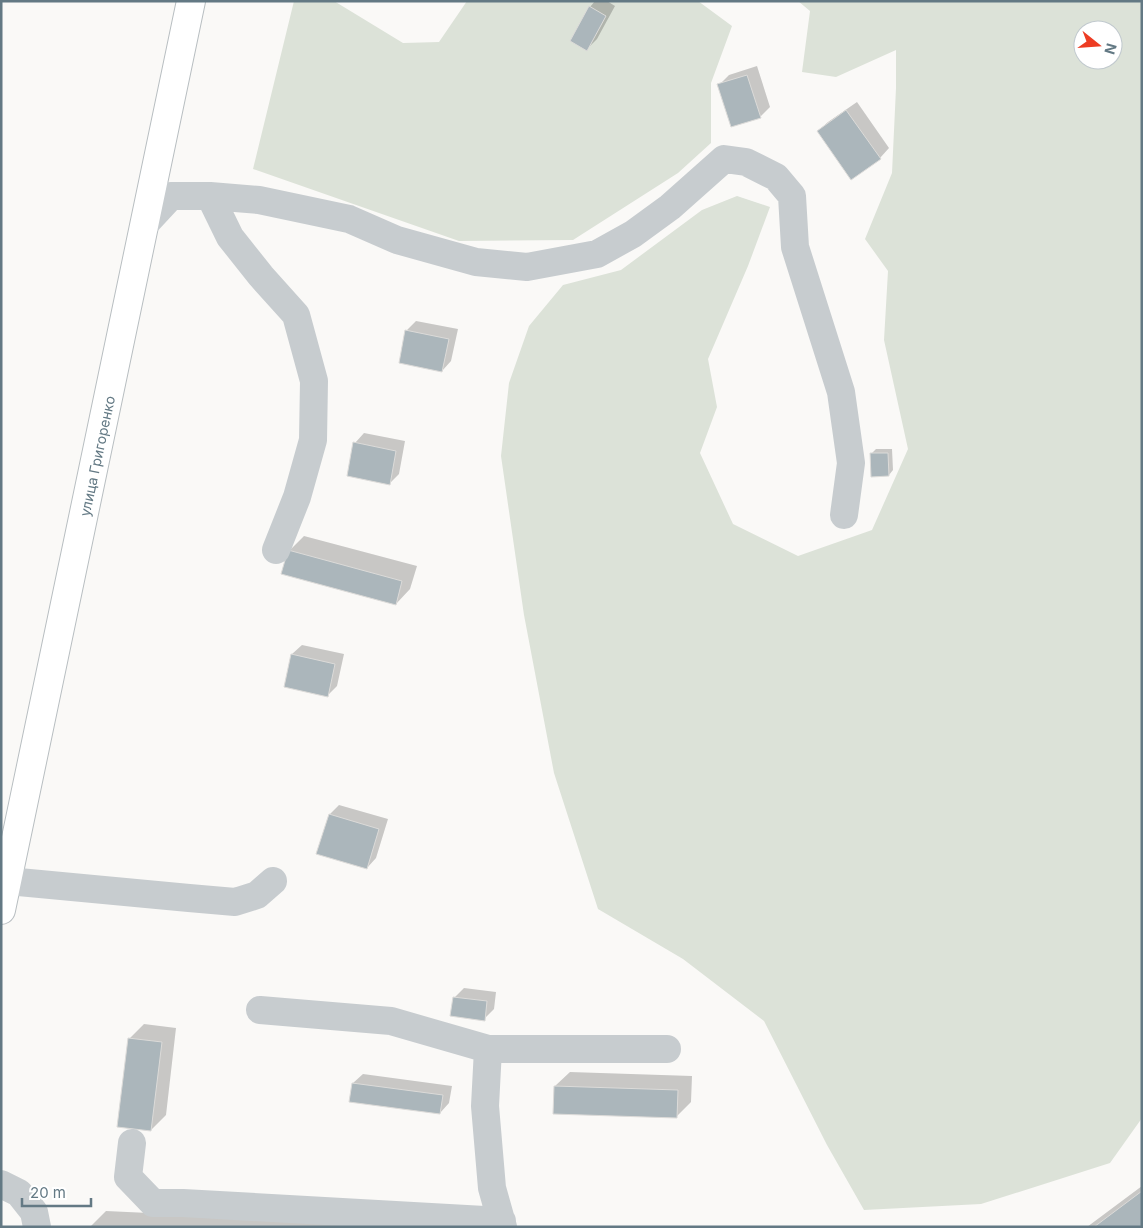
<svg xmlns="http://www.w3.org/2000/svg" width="1143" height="1228" font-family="Inter,sans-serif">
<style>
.green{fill:#dce2d8;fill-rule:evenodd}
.shadow{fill:#0003}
.building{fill:#abb6bb;stroke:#dcdbd9}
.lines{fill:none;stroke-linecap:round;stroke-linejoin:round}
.major-casing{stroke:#b8bec1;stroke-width:30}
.minor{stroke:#c7cccf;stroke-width:28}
.major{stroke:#fff;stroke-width:28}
.labels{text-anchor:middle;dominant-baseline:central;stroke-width:5;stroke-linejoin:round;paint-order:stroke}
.street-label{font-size:14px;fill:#637984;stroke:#fff}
</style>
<rect width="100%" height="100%" fill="#faf9f7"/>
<!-- green -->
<path class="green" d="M294,1H334L403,43L439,42L467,1H698L732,26L711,83V143L678,173L573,240L459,241L253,169Z
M798,1H1142V1118L1110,1163L981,1204L864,1210L827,1145L764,1021L683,959L598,909L554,773L524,615L501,456L509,383L529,326L563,285L621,270L702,210L737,196L770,207L748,266L708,359L717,407L700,453L733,524L798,556L872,530L908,449L884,340L888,271L865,239L892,173L896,88V50L836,77L802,72L810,11ZM1083,30H1113V60H1083Z"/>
<!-- shadow -->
<path class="shadow" d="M595,1H607L615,6L597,39L587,49L590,7Z
M757,66L770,107L760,117L719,85L729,75Z
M857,102L889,148L880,158L818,131L828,122Z
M416,321L458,329L451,361L442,371L407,330Z
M364,433L405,441L399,474L390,483L355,443Z
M876,449H892L893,470L889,475L871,454Z
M304,536L417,566L410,589L396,604L289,551Z
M302,645L344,654L337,686L327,696L292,654Z
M339,805L388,819L376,858L367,868L330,814Z
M464,988L496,992L494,1009L484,1019L454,998Z
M144,1024L176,1028L166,1115L151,1130L129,1039Z
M570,1072L692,1076L691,1102L676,1117L555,1086Z
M363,1074L452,1086L449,1103L440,1113L353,1083Z
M1142,1186V1227H1087Z
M106,1211L361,1223V1227H90Z"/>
<!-- building -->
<path class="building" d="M589,6L606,16L587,51L570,41Z
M747,75L761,118L731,127L717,84Z
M846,110L881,159L851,180L817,131Z
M405,330L449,339L442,372L399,363Z
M353,442L396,451L390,485L347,476Z
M870,453H888L889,476L871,477Z
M288,550L402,581L396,605L281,574Z
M291,654L335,664L328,697L284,687Z
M329,814L379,829L367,869L316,854Z
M453,997L487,1001L485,1021L450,1016Z
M128,1038L162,1042L151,1131L117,1127Z
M352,1083L443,1095L440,1114L349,1102Z
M554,1086L678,1090L677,1118L553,1114Z
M1142,1191V1227H1094Z"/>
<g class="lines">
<defs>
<path id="major" d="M1,910L191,1"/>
</defs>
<!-- major casing -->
<use href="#major" class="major-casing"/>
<!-- minor -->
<path class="minor" d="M210,196L230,237L261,276L296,315L314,381L313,440L297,497L276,550
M145,224L171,196H210L259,200L349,219L397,240L476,262L527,267L597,254L633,234L670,207L724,159L746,162L776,177L792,196L795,247L841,392L851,463L844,515
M8,881L189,898L235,902L257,895L273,881
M260,1010L391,1021L488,1049
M132,1143L128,1177L153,1203H183L502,1221
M1,1184L19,1193L34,1212L37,1227
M503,1227L492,1188L485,1106L488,1049H667"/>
<!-- major -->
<use href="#major" class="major"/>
</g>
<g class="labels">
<!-- street labels -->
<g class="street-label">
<text transform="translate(97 456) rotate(-78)">улица Григоренко</text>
</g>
</g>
<!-- border -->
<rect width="1143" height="1228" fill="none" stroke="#637984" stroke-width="5"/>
<!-- north arrow -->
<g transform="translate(1098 45) rotate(107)"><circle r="24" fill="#ffffff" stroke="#c1c9ce"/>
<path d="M0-4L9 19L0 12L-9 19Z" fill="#ed3c23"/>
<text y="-8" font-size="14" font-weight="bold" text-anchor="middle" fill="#637984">N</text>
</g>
<!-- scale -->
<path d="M22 1198v8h69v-8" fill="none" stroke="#637984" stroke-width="2.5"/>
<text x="30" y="1198" font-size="15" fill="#637984" stroke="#ffffff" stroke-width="4" paint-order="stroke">20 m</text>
</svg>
